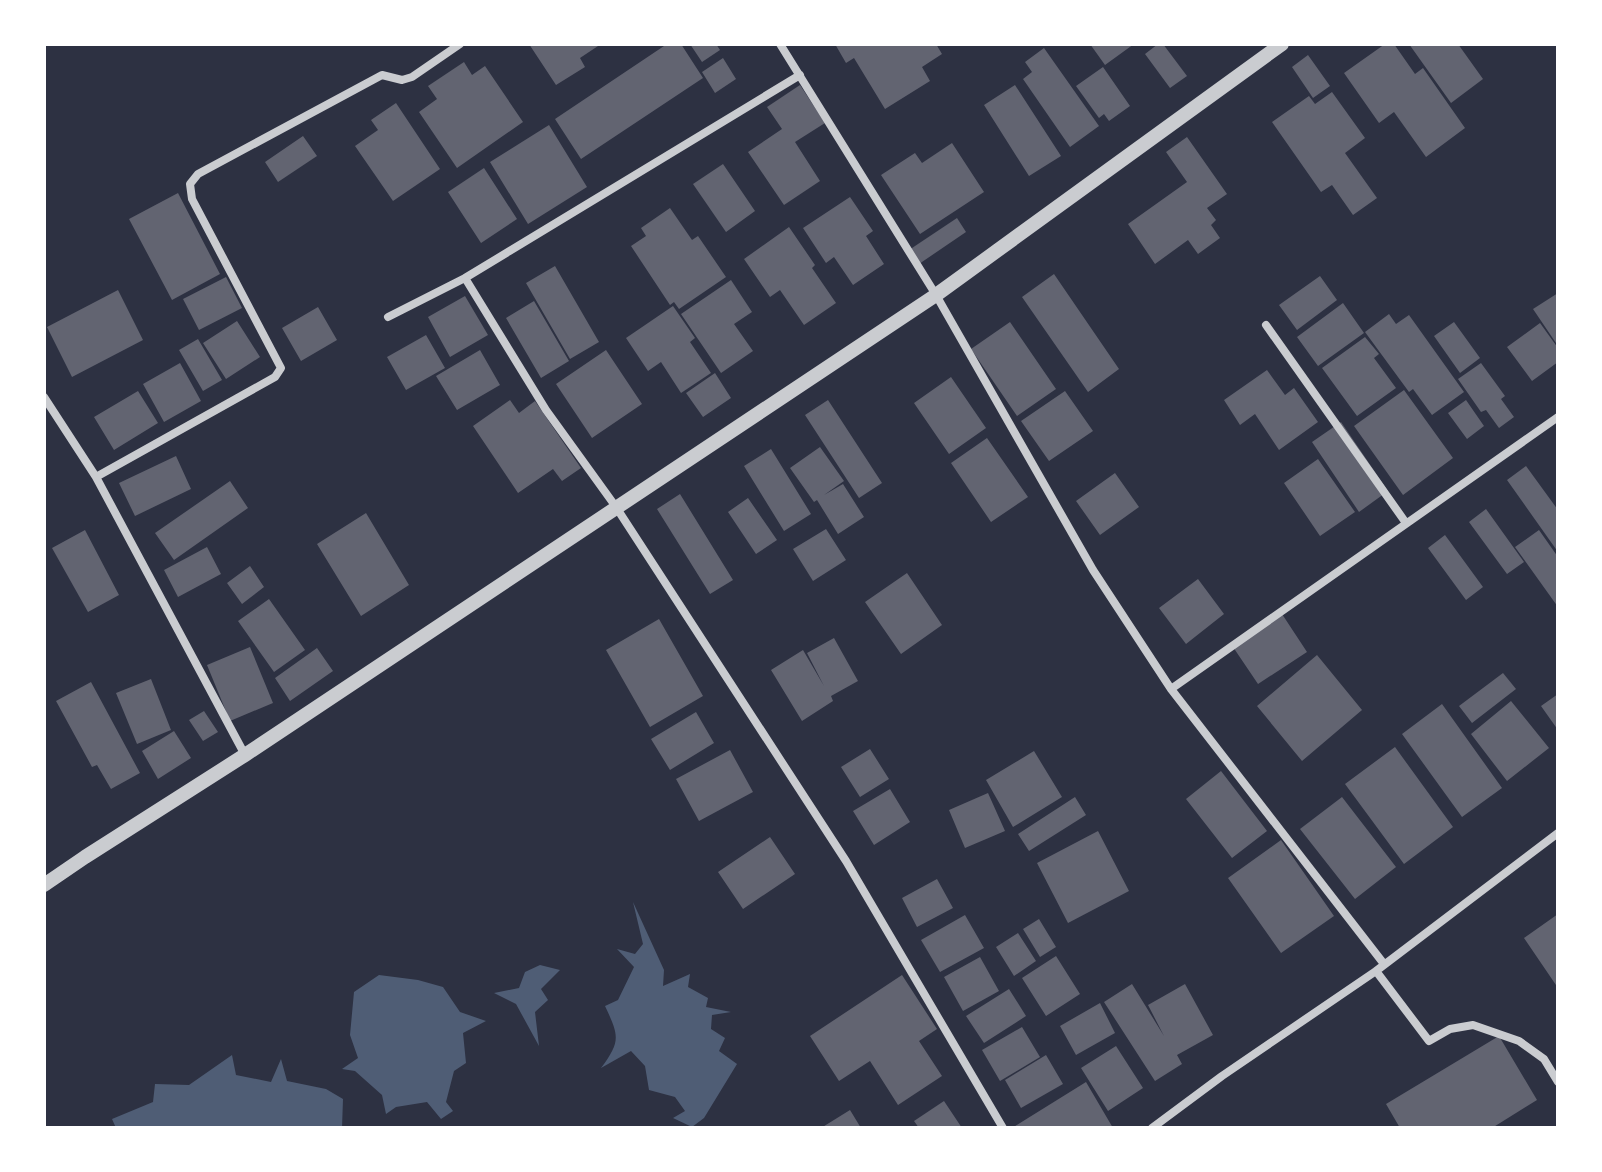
<svg xmlns="http://www.w3.org/2000/svg" width="1602" height="1172" font-family="Helvetica,sans-serif">
<style>
.water{fill:#4f5d75}
.building{fill:#626471}
.lines{fill:none;stroke-linecap:round;stroke-linejoin:round}
.minor{stroke:#caccd0;stroke-width:8}
.tertiary{stroke:#caccd0;stroke-width:14}
</style>
<rect width="100%" height="100%" fill="#2d3142"/>
<!-- water -->
<path class="water" d="M633,902L664,970L663,986L690,974L688,987L708,998L706,1007L731,1012L712,1015L711,1029L725,1038L719,1051L737,1064L704,1118L692,1127L673,1118L685,1111L675,1097L649,1090L645,1066L631,1051L601,1068C621,1041 619,1036 605,1006L618,1000L634,967L617,949L635,954L643,944Z
M540,965L560,970L541,989L548,1000L535,1012L539,1046L516,1004L494,993L519,988L525,972Z
M379,975L418,980L443,987L460,1012L486,1021L463,1033L466,1063L454,1071L446,1102L453,1111L441,1119L427,1102L396,1107L386,1114L382,1095L355,1071L342,1069L358,1058L350,1035L354,992Z
M232,1055L236,1075L271,1082L281,1059L287,1081L326,1089L343,1099L342,1128H116L112,1119L153,1102L155,1084L189,1085Z"/>
<!-- building -->
<path class="building" d="M529,44H601L580,58L585,67L556,85Z
M667,44H681L703,78L581,159L555,119Z
M690,44H716L720,50L702,62Z
M835,44H936L942,54L922,67L930,81L885,109L854,58L846,63Z
M1090,44H1134L1105,65Z
M1158,44H1163L1187,76L1170,88L1145,54Z
M1385,44H1394L1415,74L1423,68L1465,128L1426,157L1394,112L1379,123L1344,73Z
M1409,44H1458L1483,79L1451,103Z
M1044,48L1099,126L1070,147L1023,79L1032,72L1025,62Z
M1308,55L1330,86L1313,98L1292,67Z
M723,58L736,79L715,93L702,72Z
M464,62L472,75L485,66L523,122L457,168L419,112L437,99L428,86Z
M1103,67L1130,106L1109,121L1104,114L1099,118L1076,86Z
M800,85L825,123L795,142L820,181L784,205L748,152L782,129L767,107Z
M1015,85L1061,156L1029,176L984,105Z
M1332,92L1365,138L1345,153L1377,198L1353,215L1332,185L1321,192L1272,122L1309,96L1315,104Z
M396,103L440,169L393,201L355,146L378,130L371,120Z
M549,125L587,187L528,224L490,162Z
M303,136L317,156L278,182L265,162Z
M1187,137L1227,194L1207,208L1216,220L1211,225L1220,238L1198,254L1188,240L1155,264L1128,224L1187,182L1166,152Z
M952,143L984,192L920,234L881,175L915,153L922,163Z
M723,164L755,211L726,232L693,184Z
M484,168L517,219L481,243L448,192Z
M178,193L220,274L172,300L129,219Z
M850,197L873,231L866,236L884,264L853,285L834,257L826,263L803,228Z
M670,208L692,240L698,236L726,277L679,309L674,302L670,305L631,246L646,236L641,228Z
M957,218L966,232L919,264L909,250Z
M789,227L815,265L812,268L836,303L804,325L780,290L770,297L744,259Z
M555,266L599,342L570,359L526,283Z
M1054,274L1119,369L1088,392L1022,297Z
M1320,276L1337,300L1297,330L1279,305Z
M226,277L242,308L199,330L183,299Z
M731,280L752,312L734,324L753,351L721,373L681,314Z
M118,290L143,340L72,377L47,327Z
M1558,293V346L1533,309Z
M465,296L488,335L450,357L428,317Z
M534,301L569,361L541,378L506,318Z
M1343,303L1364,333L1318,366L1297,337Z
M673,306L695,338L690,342L711,373L681,393L661,362L648,371L626,338Z
M318,307L337,340L301,361L282,328Z
M1389,314L1396,324L1409,315L1464,392L1432,415L1413,389L1409,392L1365,332Z
M237,321L260,357L226,379L203,343Z
M1010,322L1056,389L1017,416L971,349Z
M1454,322L1480,358L1460,373L1434,336Z
M1540,323L1558,348V362L1532,381L1507,347Z
M426,335L445,368L406,390L387,357Z
M1365,337L1379,354L1374,358L1396,388L1357,416L1322,368Z
M198,339L222,380L203,391L179,350Z
M480,350L500,385L457,410L436,376Z
M606,350L642,404L592,438L556,384Z
M180,363L201,401L164,422L143,384Z
M1481,363L1505,396L1501,399L1514,417L1499,428L1486,410L1481,412L1458,379Z
M1267,370L1285,395L1294,388L1318,422L1279,450L1255,414L1240,425L1224,400Z
M715,373L731,398L703,417L686,393Z
M951,377L986,428L949,454L914,403Z
M1404,390L1453,458L1403,495L1354,426Z
M138,391L158,423L114,450L94,417Z
M1065,391L1093,431L1049,461L1021,421Z
M510,400L519,413L535,401L581,468L562,481L553,469L518,493L473,426Z
M828,400L882,483L859,498L805,415Z
M1466,400L1484,426L1467,439L1448,413Z
M1341,422L1388,491L1359,512L1312,442Z
M987,438L1028,497L991,522L951,463Z
M820,447L844,481L824,495L843,484L864,517L838,534L817,500L814,502L790,468Z
M771,449L811,514L784,531L744,466Z
M176,456L191,489L135,516L119,483Z
M1318,459L1355,512L1320,536L1284,483Z
M1526,466L1558,510V552L1507,480Z
M1115,473L1139,507L1100,535L1076,501Z
M230,481L248,508L174,560L155,533Z
M680,494L733,580L710,594L657,509Z
M748,498L777,540L756,554L728,512Z
M1486,509L1524,562L1507,574L1469,522Z
M366,513L409,585L361,616L317,544Z
M826,529L846,560L813,581L793,549Z
M85,530L119,595L88,612L52,548Z
M1539,530L1558,557V607L1515,547Z
M1445,535L1483,587L1466,600L1428,548Z
M207,547L221,574L178,597L164,570Z
M250,566L264,587L242,604L227,583Z
M907,573L942,625L901,654L865,602Z
M1198,579L1224,614L1186,644L1159,608Z
M269,599L305,650L274,672L238,621Z
M1282,614L1307,652L1258,684L1233,647Z
M659,619L703,696L650,727L606,650Z
M834,638L858,681L831,696L833,701L802,721L771,670L803,650L824,686L807,653Z
M250,647L273,703L230,721L207,665Z
M317,648L333,671L290,701L275,678Z
M1317,655L1362,710L1302,761L1257,706Z
M1503,673L1516,689L1472,723L1459,706Z
M151,679L171,730L137,744L116,693Z
M91,682L140,773L111,789L97,765L92,767L56,701Z
M1558,694V730L1541,706Z
M1511,701L1549,748L1507,781L1471,734Z
M1442,704L1502,788L1462,817L1402,734Z
M204,711L218,732L203,741L189,720Z
M696,712L714,743L670,770L651,739Z
M174,731L191,758L158,779L142,751Z
M1395,747L1453,827L1404,864L1345,784Z
M870,749L889,779L860,797L841,767Z
M730,750L753,792L699,821L676,779Z
M1034,751L1062,797L1013,827L986,780Z
M1221,771L1267,831L1232,858L1186,799Z
M890,789L910,822L874,845L853,811Z
M988,793L1005,831L965,848L949,810Z
M1075,797L1086,815L1029,851L1018,834Z
M1342,797L1396,867L1355,899L1300,829Z
M1098,831L1129,891L1068,923L1037,863Z
M770,837L795,874L743,909L718,872Z
M1281,840L1334,916L1281,953L1228,878Z
M937,879L953,908L917,927L902,898Z
M1558,914V988L1524,938Z
M965,915L984,948L940,972L921,940Z
M1039,919L1056,947L1040,957L1023,929Z
M1018,933L1036,961L1014,976L996,947Z
M1056,956L1080,994L1046,1016L1022,978Z
M980,957L999,991L963,1011L944,977Z
M902,975L937,1029L919,1041L942,1076L898,1105L870,1061L839,1081L810,1036Z
M1132,984L1164,1036L1148,1005L1185,984L1213,1035L1177,1055L1182,1064L1155,1081L1104,1002Z
M1009,989L1026,1016L984,1043L966,1016Z
M1100,1003L1115,1033L1076,1055L1060,1026Z
M1022,1027L1040,1057L1000,1081L982,1050Z
M1499,1036L1537,1100L1492,1128H1400L1386,1104Z
M1116,1046L1143,1088L1108,1111L1081,1068Z
M1046,1055L1063,1084L1021,1108L1005,1080Z
M1086,1082L1113,1128H1012Z
M944,1101L962,1128H919L914,1121Z
M850,1110L861,1128H821Z"/>
<g class="lines">
<!-- minor -->
<path class="minor" d="M780,44L936,295L1093,570L1171,689L1384,964
M800,75L465,278L546,410L616,507L846,861L1003,1128
M388,317L465,278
M1266,325L1406,523
M44,397L96,477L245,755
M96,477L275,377L281,368L192,199L190,184L198,174L382,75L402,80L412,77L460,44
M1171,689L1558,417
M1376,971L1429,1041L1450,1029L1473,1025L1519,1041L1544,1059L1558,1082
M1152,1128L1222,1076L1376,971L1558,833"/>
<!-- tertiary -->
<path class="tertiary" d="M44,885L85,857L245,755L936,295L1282,44"/>
</g>
<!-- border -->
<rect width="1602" height="1172" fill="none" stroke="#ffffff" stroke-width="92"/>
</svg>
